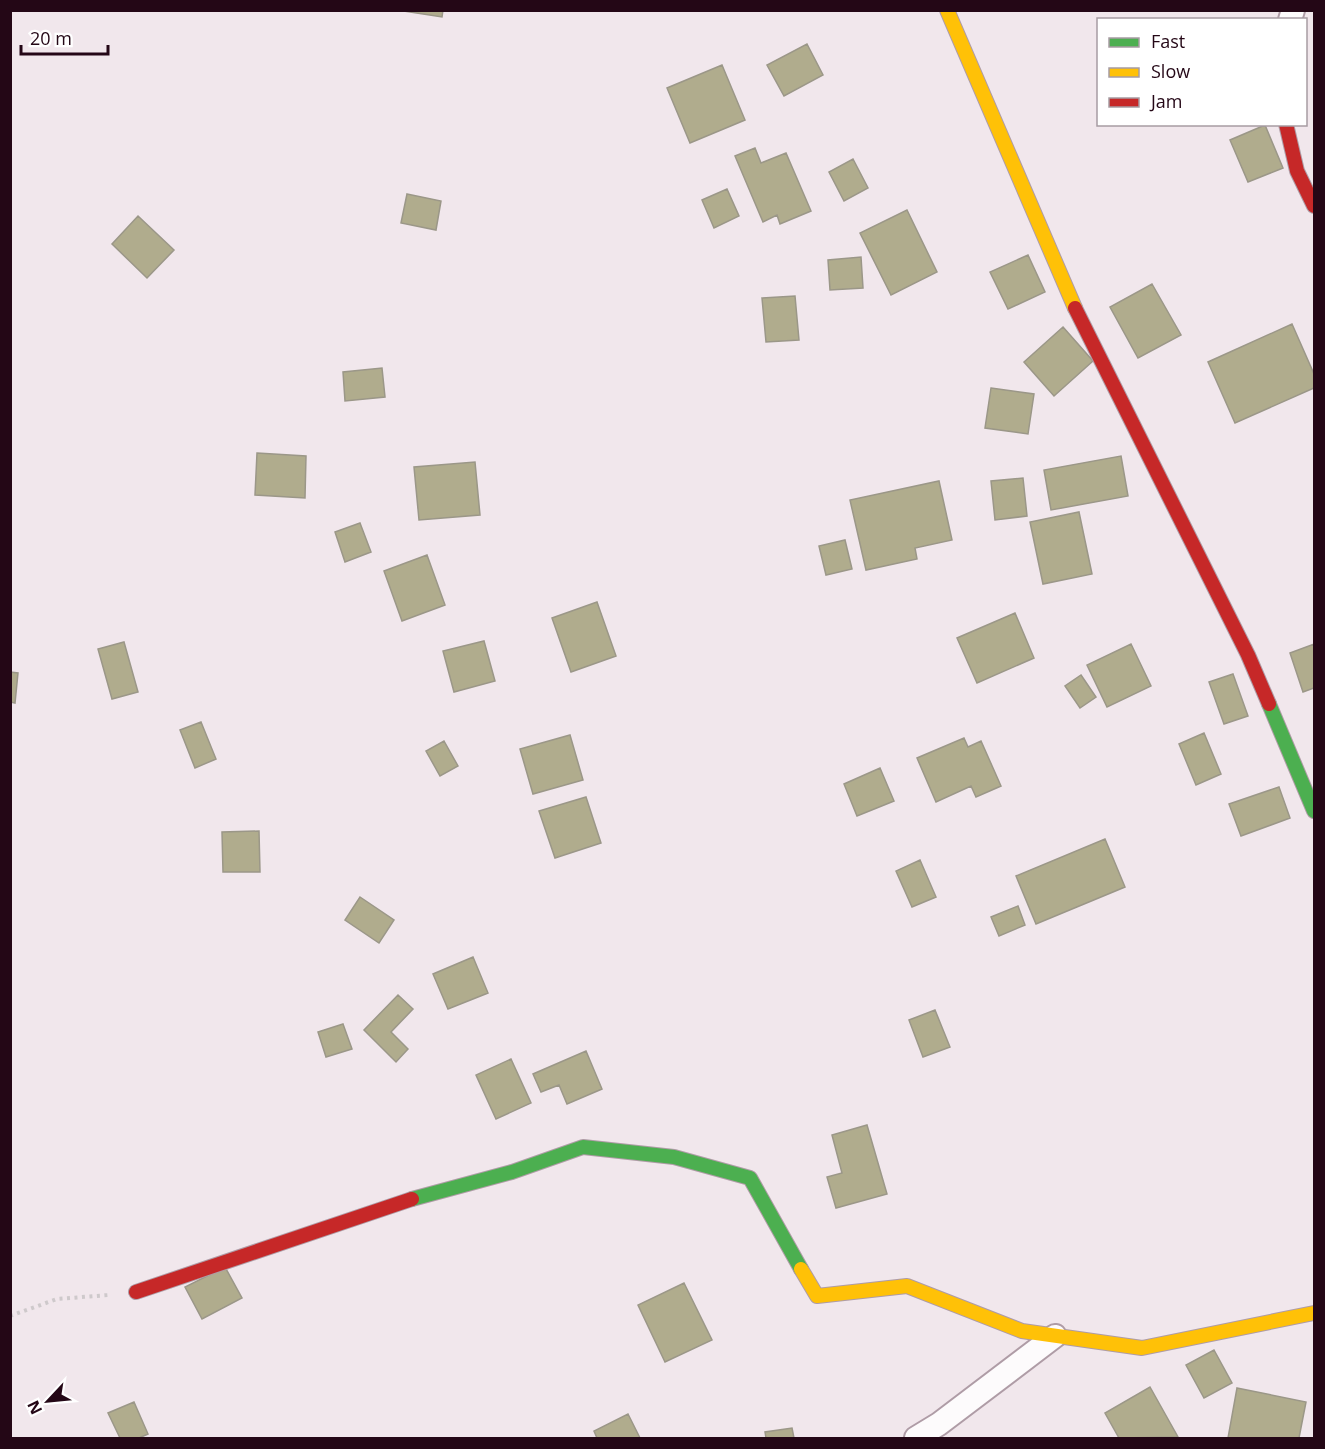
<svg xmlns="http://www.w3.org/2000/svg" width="1325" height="1449" font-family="'Open Sans',sans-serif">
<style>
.building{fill:#b0ac8d;stroke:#9b9788;stroke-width:1.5}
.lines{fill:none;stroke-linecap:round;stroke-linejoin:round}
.street-casing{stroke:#af9ca6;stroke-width:26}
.fast-casing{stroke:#af9ca6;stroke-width:16}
.slow-casing{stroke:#af9ca6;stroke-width:16}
.jam-casing{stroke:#af9ca6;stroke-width:16}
.path{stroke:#cec9cb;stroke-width:4;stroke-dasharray:3 4.5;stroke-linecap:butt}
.street{stroke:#fdfbfc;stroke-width:22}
.fast{stroke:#4caf50;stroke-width:14}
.slow{stroke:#ffc107;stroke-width:14}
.jam{stroke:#c62828;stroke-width:14}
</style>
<rect width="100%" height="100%" fill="#f1e7ec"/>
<!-- building -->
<path class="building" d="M397,10H443L442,17Z
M807,44L823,75L784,96L767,65Z
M722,65L745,120L690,143L667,88Z
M1265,125L1283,168L1248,182L1230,140Z
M755,148L761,163L786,153L811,211L780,224L777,215L763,222L735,156Z
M853,159L868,188L844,201L829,172Z
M727,189L739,216L714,228L702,200Z
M407,194L441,201L436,230L401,223Z
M907,210L937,272L891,295L860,233Z
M138,216L174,250L147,278L112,244Z
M1028,255L1045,292L1008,309L990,272Z
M861,257L863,288L830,290L828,260Z
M1152,284L1181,335L1138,358L1110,307Z
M795,296L799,340L766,342L762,298Z
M1292,324L1314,374V388L1235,423L1208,362Z
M1063,327L1093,361L1054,396L1024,362Z
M382,368L385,397L345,401L343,372Z
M991,388L1034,394L1028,434L985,428Z
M257,453L306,456L305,498L255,495Z
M1121,456L1128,496L1051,510L1044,470Z
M475,462L480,515L419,520L414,467Z
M1023,478L1027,516L995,520L991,481Z
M939,481L952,540L915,548L917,559L866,570L850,500Z
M1079,512L1092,574L1043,584L1030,522Z
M360,523L371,552L345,562L335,532Z
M845,540L852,569L826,575L819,546Z
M427,555L445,605L402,621L384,571Z
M597,602L616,656L571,672L552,618Z
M1015,613L1034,658L977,683L957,638Z
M484,641L495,681L454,692L443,651Z
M124,642L138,692L112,699L98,649Z
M1131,644L1151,686L1107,707L1087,665Z
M1314,644V688L1303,692L1290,653Z
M10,672L18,673L15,703L10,702Z
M1233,674L1248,716L1224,724L1209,682Z
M1081,675L1096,697L1080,708L1065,686Z
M201,722L216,759L195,768L180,730Z
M1204,733L1221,774L1196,785L1179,744Z
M570,735L583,780L533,794L520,749Z
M964,738L968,747L981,741L1001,786L976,797L971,786L936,802L917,758Z
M444,741L458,766L440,776L426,751Z
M880,768L894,801L857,816L844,784Z
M1279,787L1290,818L1241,836L1229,804Z
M586,797L601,843L555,858L539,811Z
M259,831L260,872H223L222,832Z
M1105,839L1125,887L1036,924L1016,876Z
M920,860L936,897L912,907L896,871Z
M360,897L394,920L379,943L345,920Z
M1018,906L1025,925L999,936L991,917Z
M473,957L488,993L448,1009L433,974Z
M398,995L413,1009L391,1032L408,1049L396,1062L364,1030Z
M935,1010L950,1047L923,1057L909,1020Z
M343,1024L352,1049L326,1057L318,1032Z
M586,1051L602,1089L567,1104L559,1085L541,1092L533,1074Z
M511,1059L531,1103L496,1119L476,1075Z
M867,1125L887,1194L836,1208L827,1177L842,1173L832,1135Z
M225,1267L242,1298L202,1319L185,1287Z
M684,1283L712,1340L665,1362L638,1305Z
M1214,1350L1232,1383L1204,1398L1186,1365Z
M1150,1387L1178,1437L1119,1438L1105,1413Z
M1237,1388L1306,1402L1299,1438H1228Z
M134,1402L148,1434L139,1438H120L108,1413Z
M628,1414L640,1438H597L594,1431Z
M792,1428L794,1438H766L765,1432Z"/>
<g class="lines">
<defs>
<path id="street" d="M1290,20L1293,10
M916,1438L939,1424L1055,1336"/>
<path id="fast" d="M1269,704L1314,811
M412,1199L512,1172L583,1147L674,1157L750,1178L801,1269"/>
<path id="slow" d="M947,10L1075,308
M801,1269L817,1296L907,1286L1022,1331L1142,1348L1314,1313"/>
<path id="jam" d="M1286,124L1297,171L1314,206
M1075,308L1248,655L1269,704
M136,1292L412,1199"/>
</defs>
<!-- street casing -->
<use href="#street" class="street-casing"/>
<!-- fast casing -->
<use href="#fast" class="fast-casing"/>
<!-- slow casing -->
<use href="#slow" class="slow-casing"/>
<!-- jam casing -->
<use href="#jam" class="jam-casing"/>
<!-- path -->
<path class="path" d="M10,1316L57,1299L109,1295"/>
<!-- street -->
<use href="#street" class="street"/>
<!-- fast -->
<use href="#fast" class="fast"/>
<!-- slow -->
<use href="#slow" class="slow"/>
<!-- jam -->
<use href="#jam" class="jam"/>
</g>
<!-- border -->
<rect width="1325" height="1449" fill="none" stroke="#240716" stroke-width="24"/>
<!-- legend -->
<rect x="1097" y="18" width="210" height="108" fill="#ffffff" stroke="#a79ca2" stroke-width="1.5"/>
<rect x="1109" y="38" width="30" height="9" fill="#4caf50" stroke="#a79ca2" stroke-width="1.5"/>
<text x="1151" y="48" font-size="18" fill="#240716">Fast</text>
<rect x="1109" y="68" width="30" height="9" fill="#ffc107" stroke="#a79ca2" stroke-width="1.5"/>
<text x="1151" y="78" font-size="18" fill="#240716">Slow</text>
<rect x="1109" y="98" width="30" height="9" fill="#c62828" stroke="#a79ca2" stroke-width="1.5"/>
<text x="1151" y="108" font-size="18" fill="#240716">Jam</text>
<!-- north arrow -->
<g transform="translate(48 1401) rotate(244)" stroke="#ffffff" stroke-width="4.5" paint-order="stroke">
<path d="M0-4.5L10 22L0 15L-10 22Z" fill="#240716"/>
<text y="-9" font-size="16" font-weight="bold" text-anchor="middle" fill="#240716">N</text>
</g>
<!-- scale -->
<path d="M21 45v9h87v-9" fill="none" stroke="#240716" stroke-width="3"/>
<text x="30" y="45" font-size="18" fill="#240716" stroke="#ffffff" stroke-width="4.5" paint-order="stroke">20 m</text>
</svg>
